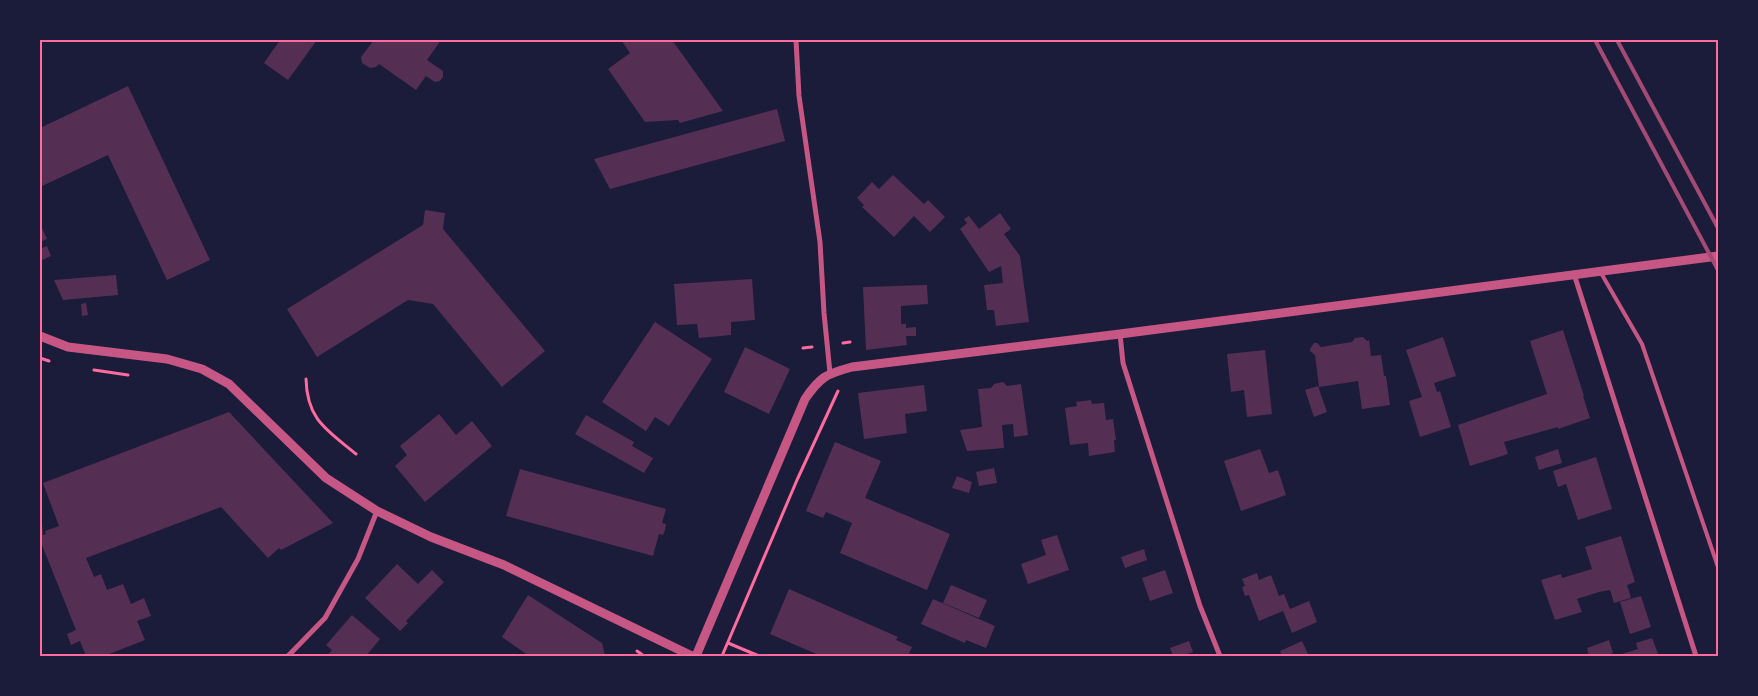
<svg xmlns="http://www.w3.org/2000/svg" width="1758" height="696" font-family="'Fira Sans Condensed',sans-serif">
<style>
.building{fill:#542f53}
.lines{fill:none;stroke-linecap:round;stroke-linejoin:round}
.path{stroke:#ff6b9d;stroke-width:3}
.service{stroke:#c65784;stroke-width:4}
.minor{stroke:#c65784;stroke-width:5}
.tertiary{stroke:#c65784;stroke-width:9}
.rail{stroke:#a44b75;stroke-width:4}
.neatline{fill:none;stroke:#ff6b9d;stroke-width:2}
</style>
<rect width="100%" height="100%" fill="#1b1b3a"/>
<!-- building -->
<path class="building" d="M280,40H317L288,80L264,63Z
M374,40H441L427,60L443,71V77L440,81L435,82L426,76L416,90L379,64L376,67L370,68L362,63L361,57Z
M621,40H672L723,111L680,123L678,120L645,122L608,69L630,53Z
M128,86L210,260L167,280L108,155L40,187V128Z
M777,109L785,141L610,189L594,159Z
M893,175L924,204L928,200L945,217L930,232L914,216L894,237L862,207L864,205L857,198L872,182L879,189Z
M425,210L445,213L443,229L545,351L502,387L433,304L408,300L317,357L287,309L423,225Z
M1000,213L1011,229L1004,234L1020,256L1029,322L996,326L994,310H987L984,285L1003,283L1001,266L989,272L960,229L967,223L964,219L969,216L979,229Z
M40,224L47,239L40,242Z
M47,246L51,256L40,261V249Z
M116,275L118,295L63,300L54,280Z
M752,279L755,320L731,322V335L699,338L697,324L677,325L674,284Z
M927,285L928,304L901,306V324H906V328L916,327V336H906L907,345L866,350L863,287Z
M86,303L88,315L82,316L81,304Z
M655,322L712,359L669,426L655,417L646,431L602,402Z
M1563,330L1584,396H1583L1590,418L1558,429V427L1504,442L1508,454L1470,466L1458,425L1547,394L1530,341Z
M1363,337L1367,341L1369,340L1371,356L1381,355L1384,376H1386L1390,405L1362,409L1358,381L1319,387L1315,355L1310,351V349L1314,343H1317L1321,347L1352,342L1355,338Z
M1443,337L1456,376L1434,383L1437,392L1440,391L1451,427L1420,437L1409,401L1422,397L1406,350Z
M745,347L790,369L769,414L724,392Z
M1265,350L1272,414L1247,417L1244,390L1231,392L1227,354Z
M1003,382L1007,386L1021,384L1028,435L1014,437L1013,424L1002,425L1004,448L967,451L960,430L982,427L978,389L991,388L994,384Z
M924,385L927,411L905,414L907,433L864,439L858,393Z
M1318,386L1327,412L1314,417L1305,390Z
M1091,400L1092,404L1104,403L1106,420L1113,419L1116,440H1114L1115,452L1089,456L1088,443L1070,445L1065,408L1077,406L1076,402Z
M229,412L333,523L281,550L279,548L268,558L221,507L86,558L94,577L101,574L107,590L123,584L131,604L144,598L151,616L137,621L145,640L104,656H86L80,641L71,645L67,634L76,630L40,540V512H41L43,535L46,534L45,531L59,526L43,483Z
M439,414L456,435L472,421L492,446L425,502L395,466L407,455L400,446Z
M586,415L634,442L632,446L653,458L644,473L575,434Z
M835,442L881,461L865,498L950,534L927,590L840,553L852,523L826,512L823,518L806,511Z
M1260,449L1269,473L1278,470L1286,495L1241,511L1224,461Z
M1558,449L1562,463L1539,470L1535,457Z
M1596,457L1612,509L1578,520L1566,484L1558,487L1553,471Z
M994,468L997,483L979,486L976,472Z
M520,469L666,509L662,523L666,524L665,530L663,535L659,534L653,556L506,516Z
M957,476L972,482L969,493L952,488Z
M1057,535L1069,570L1028,584L1021,564L1046,555L1041,540Z
M1621,536L1635,582L1627,585L1631,598L1614,603L1610,590L1599,592L1577,599L1582,612L1555,620L1541,580L1561,574L1562,578L1592,569L1585,547Z
M1144,549L1147,560L1125,568L1121,557Z
M397,564L418,584L432,570L444,582L406,621L408,623L400,631L365,598Z
M1165,570L1173,593L1150,601L1142,578Z
M1257,573L1259,580L1271,575L1279,596L1284,594L1290,609L1309,601L1317,622L1292,633L1283,611L1259,621L1249,595L1245,596L1242,587L1245,586L1242,579Z
M951,585L987,600L979,618L943,603Z
M789,589L898,637L896,640L912,647L908,656H821L770,634Z
M528,595L602,643L605,656H529L502,637Z
M1641,596L1651,627L1630,634L1620,602Z
M933,599L995,626L986,648L966,640L965,643L921,624Z
M352,615L380,639L366,656H327L332,650L326,645Z
M1652,638L1659,656H1623L1622,654L1638,649L1636,643Z
M1609,640L1613,653L1605,656H1589L1587,648Z
M1189,641L1193,652L1181,656H1173L1170,648Z
M1302,641L1309,656H1282L1280,651Z"/>
<g class="lines">
<!-- path -->
<path class="path" d="M843,343L850,342
M803,348L812,347
M40,358L49,361
M94,370L128,375
M306,379C307,420 327,430 356,454
M728,643L759,656
M637,651L644,656
M722,656L797,480L838,391"/>
<!-- service -->
<path class="service" d="M1601,273L1642,344L1718,567"/>
<!-- minor -->
<path class="minor" d="M796,40L799,96L820,242L824,313L830,373
M1574,274L1696,656
M1120,334L1123,363L1200,606L1220,656
M288,656L325,618L358,559L377,511"/>
<!-- tertiary -->
<path class="tertiary" d="M40,336L68,347L167,359L202,369L229,384L326,478L377,511L431,537L504,565L692,656
M696,656L805,399C820,377 826,374 852,367L1120,334L1718,256"/>
<!-- rail -->
<path class="rail" d="M1595,40L1718,270
M1617,40L1718,228"/>
</g>
<!-- border -->
<rect width="1758" height="696" fill="none" stroke="#1b1b3a" stroke-width="82"/>
<rect x="41" y="41" width="1676" height="614" class="neatline"/>
</svg>
